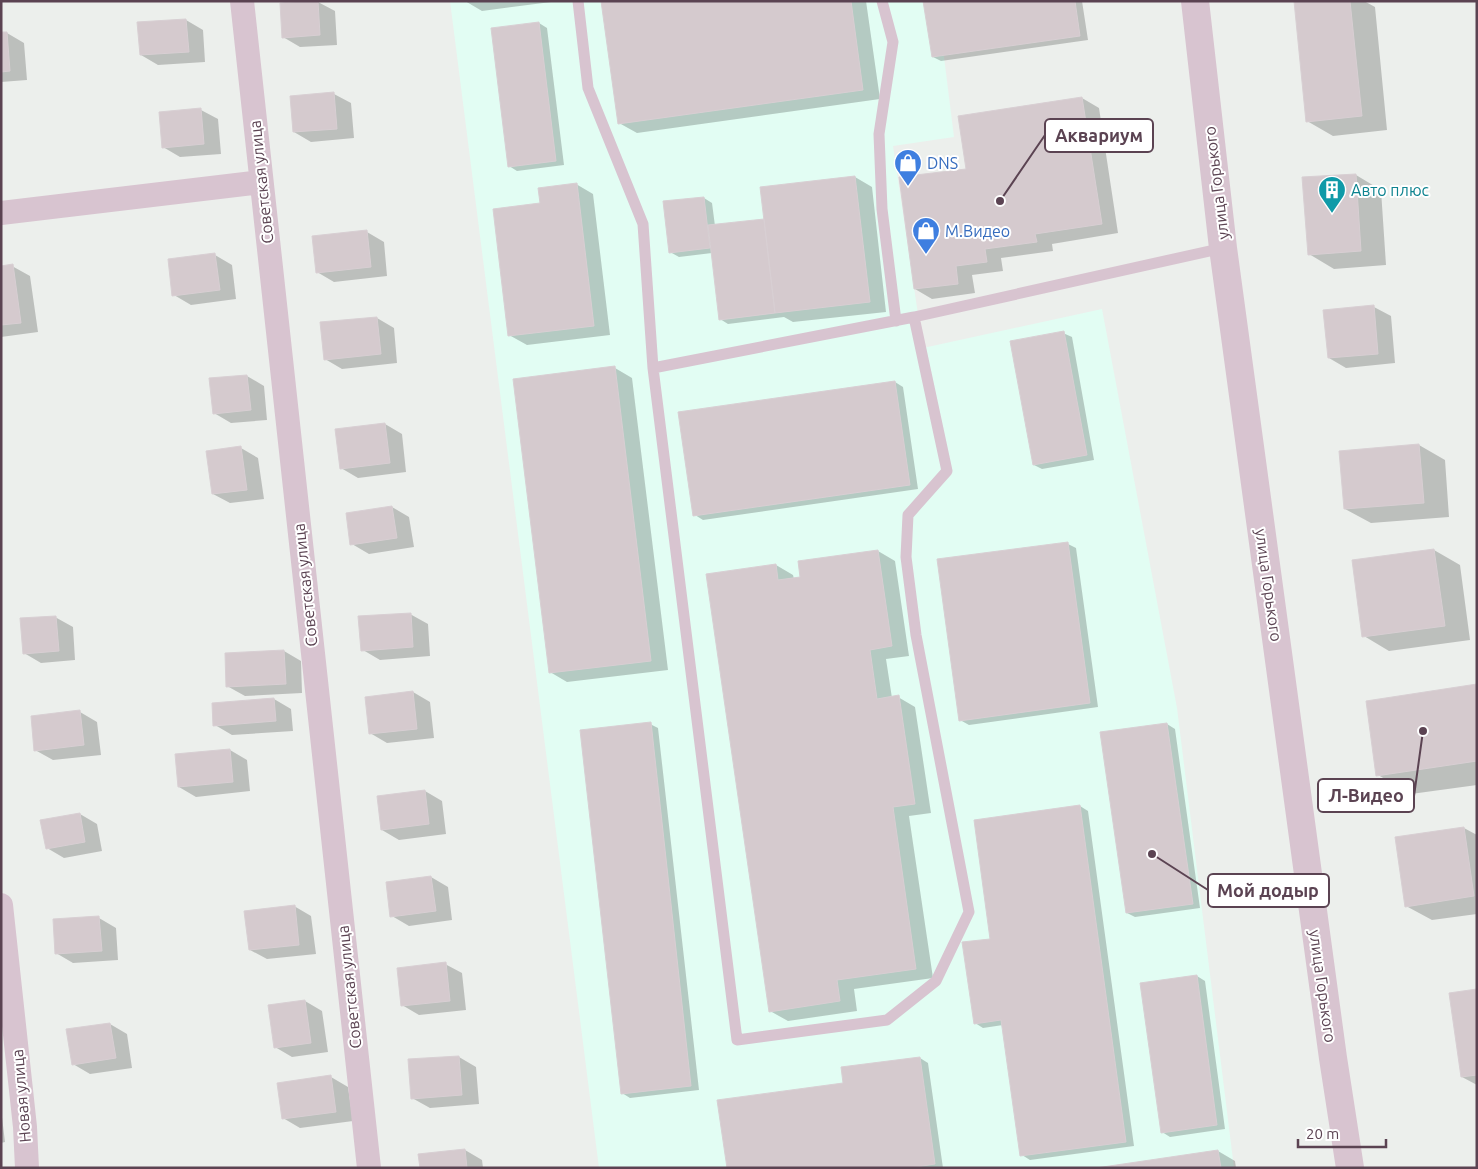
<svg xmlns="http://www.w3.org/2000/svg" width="1478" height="1169" font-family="Ubuntu,sans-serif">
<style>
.commercial{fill:#e2fdf3}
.shadow{fill:#0003}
.building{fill:#d5cace;stroke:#d8cfd3}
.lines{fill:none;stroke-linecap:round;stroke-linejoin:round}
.service{stroke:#d8c4d0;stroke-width:11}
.minor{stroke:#d8c4d0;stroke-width:24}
.tertiary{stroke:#d8c4d0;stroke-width:28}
.labels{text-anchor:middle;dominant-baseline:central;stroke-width:4;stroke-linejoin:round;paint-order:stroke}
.shop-label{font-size:16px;fill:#366cbe;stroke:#fff;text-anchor:start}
.street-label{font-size:16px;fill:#5b4352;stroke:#fff}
.culture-label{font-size:16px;fill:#0d838f;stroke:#fff;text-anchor:start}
.leader{fill:none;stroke:#5b4352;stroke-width:2}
.callout-dot{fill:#5b4352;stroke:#fff;stroke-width:2}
.callout{fill:#fff;stroke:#5b4352;stroke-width:2}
.callout-label{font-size:18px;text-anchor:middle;font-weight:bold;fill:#5b4352}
</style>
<rect width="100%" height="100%" fill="#ecefec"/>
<!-- commercial -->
<path class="commercial" d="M450,1H937L954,137L893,146L923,348L1102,309L1177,708L1234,1168H599Z"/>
<!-- shadow -->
<path class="shadow" d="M465,1H559L482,11Z
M602,1H866L880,99L637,133L619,123Z
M925,1H1082L1088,40L941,61L933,57Z
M1295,1H1364L1375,7L1387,130L1333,136L1307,121Z
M318,2L335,11L337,45L300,47L283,37Z
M186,20L203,30L205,62L158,65L141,55Z
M539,23L547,28L564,165L517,171L509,166L492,29Z
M1,33H7L24,43L27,80L1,82Z
M334,94L351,103L354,138L311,142L294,132Z
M1082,98L1099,108L1118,233L1052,244L1053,251L1001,258L1003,271L972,275L975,293L932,299L915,289L967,170Z
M201,110L218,119L221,154L180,157L163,147Z
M1356,175L1381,190L1386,265L1334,269L1309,254Z
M855,177L872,187L886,312L793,322L784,317L728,324L720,319L712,253L679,257L670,252L704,198L712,203L715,226L766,220Z
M576,184L593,194L610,335L527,345L509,335L541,204Z
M367,232L384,242L387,276L334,282L317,272Z
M215,255L232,265L236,299L191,305L174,295Z
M12,266L30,276L38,332L1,337V267Z
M1374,307L1391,316L1395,363L1346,368L1329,358Z
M377,318L394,328L397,363L342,369L325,359Z
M1063,333L1072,337L1094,460L1042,469L1034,465Z
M615,368L632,378L668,670L567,682L550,672Z
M247,376L264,386L267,420L231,423L214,413Z
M895,382L903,387L918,489L703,520L695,515Z
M385,424L402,434L406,472L358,478L341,468Z
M1419,445L1445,460L1449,517L1371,523L1345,509L1341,452Z
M241,448L258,458L264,499L230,503L213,494Z
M392,507L409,517L414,547L369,554L352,544Z
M1068,544L1076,548L1098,707L969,725L960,720Z
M1434,550L1460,565L1470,640L1389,651L1364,636Z
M878,551L895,561L909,656L886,659L892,698L898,697L915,707L931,813L909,816L933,978L854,989L857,1011L788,1021L770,1011L776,565L793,575L794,579L802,578Z
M410,614L428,624L430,656L380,660L363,650Z
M55,617L73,627L75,660L41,663L24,653Z
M284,651L301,661L302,693L245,696L227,686Z
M1477,686V785L1411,794L1378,775Z
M413,692L430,702L434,738L387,743L370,733Z
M274,699L291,709L293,731L232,735L215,725Z
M80,712L97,722L101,755L53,760L35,750Z
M650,724L658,728L699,1090L630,1098L622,1093Z
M1167,724L1175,729L1200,908L1135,917L1127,913Z
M230,750L247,760L250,791L196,797L179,787Z
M425,791L442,801L446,834L399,840L382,830Z
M1080,806L1088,811L1134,1146L1030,1160L1022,1155L1003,1025L983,1028L975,1023L991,940Z
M80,814L97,824L102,851L64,858L47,848Z
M1464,828L1477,835V914L1432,920L1406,906Z
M431,877L448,887L452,920L409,926L392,916Z
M294,906L311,916L316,954L267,959L250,950Z
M99,918L116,928L118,960L73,963L56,953Z
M445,964L462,973L466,1010L419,1015L402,1005Z
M1197,976L1205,981L1225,1129L1170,1137L1162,1132Z
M1477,990V1085L1462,1077Z
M305,1001L322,1011L328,1052L292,1057L275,1047Z
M110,1024L127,1034L132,1068L90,1074L73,1064L68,1030Z
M459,1057L476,1067L479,1104L430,1108L412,1098Z
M920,1058L928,1063L943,1168H728L845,1084Z
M331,1077L348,1087L353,1121L300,1128L283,1118Z
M1,1109L5,1142L1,1143Z
M465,1150L482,1160L483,1168H421Z
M1218,1151L1235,1161L1236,1168H1105Z"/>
<!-- building -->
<path class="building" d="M305,1H318L320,35L282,38L280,3Z
M601,1H851L863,90L618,124Z
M923,1H1075L1080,36L932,57Z
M1294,1H1350L1362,116L1306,122Z
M186,19L189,52L140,55L137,22Z
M539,22L556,161L508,167L491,28Z
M1,32H7L10,71L1,72Z
M334,92L337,129L293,132L290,96Z
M1082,97L1102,224L1035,234L1037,242L985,249L987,262L956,266L958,284L914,289L899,177L966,169L958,116Z
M201,108L204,144L162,148L159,112Z
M1356,174L1361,251L1308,255L1302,177Z
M855,176L870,302L775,313L760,187Z
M577,183L594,326L508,336L493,209L540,203L538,188Z
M704,197L710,248L669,253L663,201Z
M764,219L775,313L719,320L708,225Z
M367,230L371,267L316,273L312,236Z
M215,253L220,290L172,296L168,259Z
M13,264L21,323L1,325V266Z
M1374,305L1378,354L1328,358L1323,310Z
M377,317L381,354L324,360L320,322Z
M1064,331L1087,455L1033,465L1010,341Z
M615,366L651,661L549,673L513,379Z
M247,375L251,410L213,414L209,378Z
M895,381L910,485L693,516L678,412Z
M385,423L390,463L340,469L335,429Z
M1419,444L1424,503L1344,509L1339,451Z
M241,446L247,490L212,494L206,451Z
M392,506L397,538L350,545L346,513Z
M1068,542L1090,703L959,721L937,559Z
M1434,549L1445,626L1362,637L1352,560Z
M878,550L892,646L870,650L877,699L899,695L915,804L893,807L916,969L837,980L840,1001L769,1012L706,574L776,564L778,580L800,577L798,561Z
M411,613L413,647L361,651L358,616Z
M56,616L59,651L23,654L20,618Z
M284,650L286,684L226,687L225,653Z
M1477,684V761L1376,776L1366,701Z
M413,691L417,729L369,734L365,697Z
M274,698L276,721L213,726L212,703Z
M80,710L84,745L34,751L31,716Z
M651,722L691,1086L621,1094L580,730Z
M1167,723L1193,904L1126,913L1100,732Z
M230,749L233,782L178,787L175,754Z
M425,790L429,824L381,830L377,796Z
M1080,805L1126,1142L1020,1156L1001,1020L974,1024L962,942L990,939L974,820Z
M80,813L85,842L46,849L40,820Z
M1464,827L1474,896L1405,907L1395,837Z
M431,876L436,911L390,917L386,882Z
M295,905L299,945L249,950L244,911Z
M99,916L102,951L55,954L53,919Z
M446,962L450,1001L401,1006L397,968Z
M1197,975L1217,1125L1161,1133L1140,983Z
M1477,989V1075L1461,1077L1449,993Z
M305,1000L311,1043L274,1048L268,1005Z
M110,1023L116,1058L72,1065L66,1029Z
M459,1056L462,1095L411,1099L408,1059Z
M920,1057L935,1164L910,1168H727L717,1100L843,1083L841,1067Z
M331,1075L336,1112L282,1119L277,1083Z
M465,1149L467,1168H420L418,1154Z
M1218,1150L1221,1168H1096Z"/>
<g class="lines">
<!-- service -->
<path class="service" d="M578,1L588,88L643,224L653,368L737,1040L887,1020L936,981L969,912L916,635L906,557L908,515L947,471L914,317
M882,1L893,42L879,134L882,209L896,321
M653,368L914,317L1223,248"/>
<!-- minor -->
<path class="minor" d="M242,1L369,1168
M1,213L261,182
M1,905L25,1127L27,1168"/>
<!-- tertiary -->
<path class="tertiary" d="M1195,1L1223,248L1333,1058L1350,1168"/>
</g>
<!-- icons -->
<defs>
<symbol id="shop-pin" viewBox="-11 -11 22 30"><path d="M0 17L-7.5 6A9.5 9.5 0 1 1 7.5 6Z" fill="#3f7fe0" stroke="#fff"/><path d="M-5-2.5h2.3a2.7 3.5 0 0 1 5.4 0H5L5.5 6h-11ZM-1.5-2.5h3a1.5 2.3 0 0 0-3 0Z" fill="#fff"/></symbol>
<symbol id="building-pin" viewBox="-11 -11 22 30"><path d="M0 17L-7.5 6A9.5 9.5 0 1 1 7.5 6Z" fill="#0f9aa8" stroke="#fff"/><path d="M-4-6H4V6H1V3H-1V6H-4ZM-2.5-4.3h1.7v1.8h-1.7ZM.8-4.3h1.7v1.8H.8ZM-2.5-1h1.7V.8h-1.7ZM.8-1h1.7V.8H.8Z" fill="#fff"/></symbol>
</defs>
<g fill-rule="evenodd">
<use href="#shop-pin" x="892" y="147" width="32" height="43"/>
<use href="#building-pin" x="1316" y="174" width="32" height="43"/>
<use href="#shop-pin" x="910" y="215" width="32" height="43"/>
</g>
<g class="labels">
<!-- shop labels -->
<g class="shop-label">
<text x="927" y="163">DNS</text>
<text x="945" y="231">М.Видео</text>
</g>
<!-- street labels -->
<g class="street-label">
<text transform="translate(261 182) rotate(-96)">Советская улица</text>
<text transform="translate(1216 183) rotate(-97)">улица Горького</text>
<text transform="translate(305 585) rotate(-96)">Советская улица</text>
<text transform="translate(1269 585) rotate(82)">улица Горького</text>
<text transform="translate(1323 986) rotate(82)">улица Горького</text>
<text transform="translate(349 987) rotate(-96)">Советская улица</text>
<text transform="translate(21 1096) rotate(-95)">Новая улица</text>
</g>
<!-- culture labels -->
<g class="culture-label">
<text x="1351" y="190">Авто плюс</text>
</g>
</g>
<!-- callouts -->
<path class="leader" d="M1000 201L1045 135M1423 731L1414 796M1152 854L1208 890"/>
<g class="callout-dot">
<circle cx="1000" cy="201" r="5"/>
<circle cx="1423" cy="731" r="5"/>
<circle cx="1152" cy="854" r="5"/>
</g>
<g class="callout">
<rect x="1045" y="119" width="108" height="33" rx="5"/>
<rect x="1318" y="779" width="96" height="33" rx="5"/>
<rect x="1208" y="874" width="121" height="33" rx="5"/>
</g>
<g class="callout-label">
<text x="1099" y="142">Аквариум</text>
<text x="1366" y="802">Л-Видео</text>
<text x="1268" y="897">Мой додыр</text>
</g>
<!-- border -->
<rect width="1478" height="1169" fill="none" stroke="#5b4352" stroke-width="5"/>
<!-- scale -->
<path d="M1298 1139v8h88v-8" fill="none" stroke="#5b4352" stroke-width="2.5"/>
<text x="1306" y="1139" font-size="15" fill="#5b4352" stroke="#ffffff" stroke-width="4" paint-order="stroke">20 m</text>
</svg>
